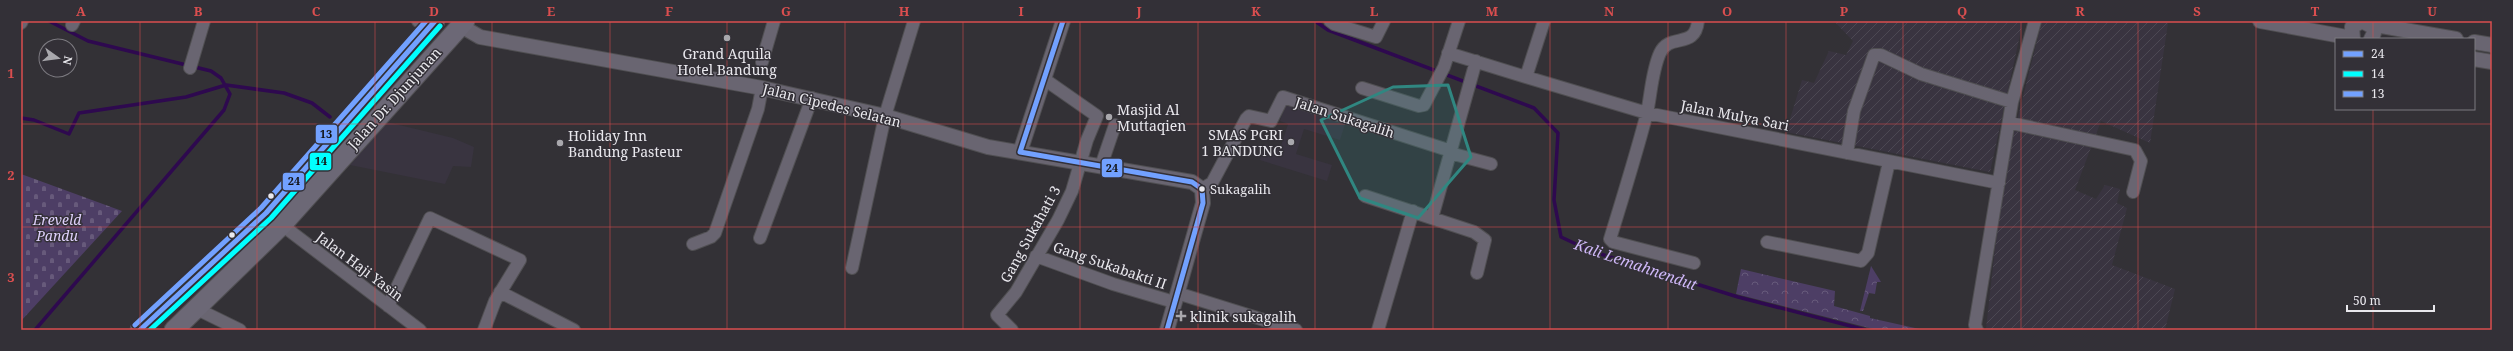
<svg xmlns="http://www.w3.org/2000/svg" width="2513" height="351" font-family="'Noto Serif',serif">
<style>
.built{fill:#393440}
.industrial{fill:url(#industrial-furrows)}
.forest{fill:url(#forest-crowns)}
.cemetery{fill:url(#cemetery-stones)}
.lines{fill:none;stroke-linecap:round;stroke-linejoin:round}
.stream{stroke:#2e094f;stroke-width:3.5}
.minor-casing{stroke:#504f52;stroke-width:14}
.tertiary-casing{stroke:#504f52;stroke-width:16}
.trunk-casing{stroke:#504f52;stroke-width:21}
.minor{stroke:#696571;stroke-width:12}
.tertiary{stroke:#696571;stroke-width:14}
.trunk{stroke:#6c6876;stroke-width:19}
.bus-1-casing{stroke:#333037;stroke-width:8}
.bus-2-casing{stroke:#333037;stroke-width:8}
.bus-3-casing{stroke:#333037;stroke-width:8}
.bus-1{stroke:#72a1ff;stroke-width:5}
.bus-2{stroke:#0ff;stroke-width:5}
.bus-3{stroke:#72a1ff;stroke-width:5}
.marked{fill:#308781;fill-opacity:0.2;stroke:#308781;stroke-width:3;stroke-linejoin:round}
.grid{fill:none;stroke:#da4e4f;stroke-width:1;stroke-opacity:0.55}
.poi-dot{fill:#a9a8ad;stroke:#333037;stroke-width:1.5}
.bus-dot{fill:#e9e8ed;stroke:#333037;stroke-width:1.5}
.labels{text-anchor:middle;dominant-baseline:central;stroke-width:3;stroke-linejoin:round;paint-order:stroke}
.bus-label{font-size:13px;fill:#e9e8ed;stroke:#333037;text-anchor:start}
.poi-label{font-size:14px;fill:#e9e8ed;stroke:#333037;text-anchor:start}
.street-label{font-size:14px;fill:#e9e8ed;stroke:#333037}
.park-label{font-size:14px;font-style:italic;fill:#ded0fb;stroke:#333037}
.water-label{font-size:15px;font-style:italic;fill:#cfb8f8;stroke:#333037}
.line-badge{stroke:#333037;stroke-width:1.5}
.pale-badge-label{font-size:11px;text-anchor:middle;font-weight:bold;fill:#111}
.neatline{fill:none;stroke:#da4e4f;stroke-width:1.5}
.grid-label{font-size:13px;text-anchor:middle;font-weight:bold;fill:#da4e4f}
</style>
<defs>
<pattern id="industrial-furrows" width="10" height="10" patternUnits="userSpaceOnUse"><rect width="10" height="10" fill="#393440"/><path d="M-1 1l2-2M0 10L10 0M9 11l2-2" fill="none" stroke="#4c4853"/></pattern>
<pattern id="forest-crowns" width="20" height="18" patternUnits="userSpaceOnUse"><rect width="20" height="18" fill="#4d3e65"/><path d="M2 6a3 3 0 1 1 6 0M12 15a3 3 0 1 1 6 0" fill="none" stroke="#675a7b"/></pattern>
<pattern id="cemetery-stones" width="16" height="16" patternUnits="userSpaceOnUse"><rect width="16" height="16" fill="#4d3e65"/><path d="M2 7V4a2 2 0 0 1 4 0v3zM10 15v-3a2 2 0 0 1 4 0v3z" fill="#675a7b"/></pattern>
</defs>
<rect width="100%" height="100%" fill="#333136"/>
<!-- built -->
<path class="built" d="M1286,103L1346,121L1340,140L1304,129L1296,154L1332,165L1327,181L1260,160L1265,144L1280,149L1288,124L1280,121Z
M387,122L453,138L474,147L471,167L453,166L445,184L350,165Z"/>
<!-- industrial -->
<path class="industrial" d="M1837,21H2023L1990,172L1786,132L1802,80L1814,83L1829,51L1846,55L1853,41L1836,23Z
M2042,21H2164L2168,23L2150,143L2101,121L2075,190L2096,199L2105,185L2120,189L2117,203L2127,208L2112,265L2175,289L2165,330L1986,329L2003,177Z"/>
<!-- forest -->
<path class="forest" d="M1871,266L1881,282H1877L1875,294L1869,293L1863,311H1860Z
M1741,269L1835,291L1834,306L1870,316V318L1924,330H1877L1736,294Z"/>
<!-- cemetery -->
<path class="cemetery" d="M21,174L122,211L21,321Z"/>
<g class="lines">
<!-- stream -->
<path class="stream" d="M1315,21L1328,30L1534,108L1558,133L1554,200L1561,237L1591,251L1738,297L1866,330
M21,118L34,120L69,134L79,113L186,97L226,85L284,93L312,103L330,117
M35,330L224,110L230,94L221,78L211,71L88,41L49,21"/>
<defs>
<path id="minor" d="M418,21L433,24
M1330,21L1334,24L1376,37L1384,21
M1544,21L1526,77L1647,113L1999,183
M21,23L22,21
M72,25L74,21
M1448,53L1526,77
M762,62L774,21
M190,68L204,21
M1362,88L1419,106L1424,105L1444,67L1459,21
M2011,123L2135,150L2141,161L2133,192
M1450,153L1491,164
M1847,153L1854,111L1874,55H1881L1921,74L2012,102
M1101,166L1115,125
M1202,189L1212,183L1246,119L1249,116L1271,121L1283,97L1451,151
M1365,196L1474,232L1485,240L1477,273
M1432,218L1476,61
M282,225L420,330
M760,238L812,98
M1767,242L1861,261L1868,253L1889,162
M693,244L711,237L715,233L758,109L762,88
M1036,256L1113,284L1174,302
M1694,263L1613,242L1610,239C1623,197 1636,155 1647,113C1651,94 1652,70 1660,53C1670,32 1695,50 1698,21
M852,268L885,116L914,21
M500,292L574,330
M1177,293L1296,330
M388,306L430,218L520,260L495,301L484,330
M195,308L240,330
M1012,330L997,315L1016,292L1058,220L1072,191L1087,140L1097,116L1044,79
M1378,330L1413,211
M1977,330L1975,325L2012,102L2035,21"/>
<path id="tertiary" d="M2260,21L2352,38
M2370,24L2456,39
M461,26L480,37L762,88L885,116L988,147L1192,182L1202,189L1203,203L1167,330
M2353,39L2352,27L2362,21L2373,27L2374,33L2371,39
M2474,42L2492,45
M2474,59L2492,62
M1020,152L1063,21"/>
<path id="trunk" d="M140,330L266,213L435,21
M174,330L282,225L465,21"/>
</defs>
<!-- minor casing -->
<use href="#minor" class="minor-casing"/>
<!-- tertiary casing -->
<use href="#tertiary" class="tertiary-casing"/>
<!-- trunk casing -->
<use href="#trunk" class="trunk-casing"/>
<!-- minor -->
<use href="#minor" class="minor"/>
<!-- tertiary -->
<use href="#tertiary" class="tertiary"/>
<!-- trunk -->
<use href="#trunk" class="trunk"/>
<defs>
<path id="bus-1" d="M1020,152L1192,182L1202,189
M1020,152L1063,21
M140,330L266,213L435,21
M1167,330L1203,203L1202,189"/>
<path id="bus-2" d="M150,330L271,218L440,26"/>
<path id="bus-3" d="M135,325L261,208L426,21"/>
</defs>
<!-- bus-1 casing -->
<use href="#bus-1" class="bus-1-casing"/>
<!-- bus-2 casing -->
<use href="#bus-2" class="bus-2-casing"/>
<!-- bus-3 casing -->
<use href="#bus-3" class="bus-3-casing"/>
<!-- bus-1 -->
<use href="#bus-1" class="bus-1"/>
<!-- bus-2 -->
<use href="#bus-2" class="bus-2"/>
<!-- bus-3 -->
<use href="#bus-3" class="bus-3"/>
</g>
<!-- marked area -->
<path class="marked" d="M1448,85L1471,157L1418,218L1360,198L1321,120L1393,87Z"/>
<!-- grid -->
<path class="grid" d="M140,21V330M257,21V330M375,21V330M492,21V330M610,21V330M727,21V330M845,21V330M963,21V330M1080,21V330M1198,21V330M1315,21V330M1433,21V330M1550,21V330M1668,21V330M1786,21V330M1903,21V330M2021,21V330M2138,21V330M2256,21V330M2373,21V39M2373,109V330M21,124H2492M21,227H2492"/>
<!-- markers -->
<g class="poi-dot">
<circle cx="727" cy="38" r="4"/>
<circle cx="1109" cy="117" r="4"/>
<circle cx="1291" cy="142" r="4"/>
<circle cx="560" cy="143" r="4"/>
<path d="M1179 310h4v4h4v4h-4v4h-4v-4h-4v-4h4z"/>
</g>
<g class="bus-dot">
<circle cx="1202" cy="189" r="3.5"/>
<circle cx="271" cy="196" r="3.5"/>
<circle cx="232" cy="235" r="3.5"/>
</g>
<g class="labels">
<!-- bus labels -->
<g class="bus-label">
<text x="1210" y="189">Sukagalih</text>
</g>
<!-- poi labels -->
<g class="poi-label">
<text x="727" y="53" text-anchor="middle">Grand Aquila<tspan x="727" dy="16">Hotel Bandung</tspan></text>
<text x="1117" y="109">Masjid Al<tspan x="1117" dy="16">Muttaqien</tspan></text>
<text x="1283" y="134" text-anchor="end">SMAS PGRI<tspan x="1283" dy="16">1 BANDUNG</tspan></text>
<text x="568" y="135">Holiday Inn<tspan x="568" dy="16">Bandung Pasteur</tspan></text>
<text x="1190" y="316">klinik sukagalih</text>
</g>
<!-- street labels -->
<g class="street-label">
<text transform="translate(394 98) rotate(-48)">Jalan Dr. Djunjunan</text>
<text transform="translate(832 105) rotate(14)">Jalan Cipedes Selatan</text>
<text transform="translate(1735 115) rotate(11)">Jalan Mulya Sari</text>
<text transform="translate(1345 117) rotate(18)">Jalan Sukagalih</text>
<text transform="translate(1030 234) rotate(-61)">Gang Sukahati 3</text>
<text transform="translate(1110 265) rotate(19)">Gang Sukabakti II</text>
<text transform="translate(360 266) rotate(37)">Jalan Haji Yasin</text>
</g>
<!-- park labels -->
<g class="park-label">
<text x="57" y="219">Ereveld<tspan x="57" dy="16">Pandu</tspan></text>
</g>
<!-- water labels -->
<g class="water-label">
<text transform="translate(1636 264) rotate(19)">Kali Lemahnendut</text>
</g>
</g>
<g class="line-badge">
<rect x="315" y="124" width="23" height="20" rx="4" fill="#72a1ff"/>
<rect x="309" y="152" width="23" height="19" rx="4" fill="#0ff"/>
<rect x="1101" y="158" width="22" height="20" rx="4" fill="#72a1ff"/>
<rect x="282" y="172" width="23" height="19" rx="4" fill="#72a1ff"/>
</g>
<g class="pale-badge-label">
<text x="326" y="138">13</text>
<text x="321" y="165">14</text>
<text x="1112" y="172">24</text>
<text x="294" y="185">24</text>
</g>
<!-- border -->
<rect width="2513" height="351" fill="none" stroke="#333037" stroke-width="44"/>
<!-- legend -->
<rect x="2335" y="38" width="140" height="72" fill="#333037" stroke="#7c7a80"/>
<rect x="2343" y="51" width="20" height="6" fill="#72a1ff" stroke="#7c7a80"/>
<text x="2371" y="58" font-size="12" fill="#e9e8ed">24</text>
<rect x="2343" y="71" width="20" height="6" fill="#00ffff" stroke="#7c7a80"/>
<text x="2371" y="78" font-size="12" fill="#e9e8ed">14</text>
<rect x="2343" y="91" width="20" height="6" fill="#72a1ff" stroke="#7c7a80"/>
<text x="2371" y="98" font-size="12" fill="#e9e8ed">13</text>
<!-- north arrow -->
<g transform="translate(58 58) rotate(104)"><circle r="19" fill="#333037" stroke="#7c7a80"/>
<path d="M0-3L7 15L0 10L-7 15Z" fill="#a9a8ad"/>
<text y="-6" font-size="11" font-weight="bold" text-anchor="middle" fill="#e9e8ed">N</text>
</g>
<!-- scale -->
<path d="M2347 305v6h87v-6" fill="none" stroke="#e9e8ed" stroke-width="2"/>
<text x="2353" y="305" font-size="12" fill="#e9e8ed" stroke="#333037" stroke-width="3" paint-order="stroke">50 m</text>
<rect x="22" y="22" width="2469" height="307" class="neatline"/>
<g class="grid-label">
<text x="81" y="16">A</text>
<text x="198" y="16">B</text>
<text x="316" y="16">C</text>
<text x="434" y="16">D</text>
<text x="551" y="16">E</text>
<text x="669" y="16">F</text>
<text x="786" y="16">G</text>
<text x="904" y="16">H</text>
<text x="1021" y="16">I</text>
<text x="1139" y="16">J</text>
<text x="1256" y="16">K</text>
<text x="1374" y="16">L</text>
<text x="1492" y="16">M</text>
<text x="1609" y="16">N</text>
<text x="1727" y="16">O</text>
<text x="1844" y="16">P</text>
<text x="1962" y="16">Q</text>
<text x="2080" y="16">R</text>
<text x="2197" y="16">S</text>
<text x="2315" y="16">T</text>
<text x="2432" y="16">U</text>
<text x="11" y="78">1</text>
<text x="11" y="180">2</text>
<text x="11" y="282">3</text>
</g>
</svg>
